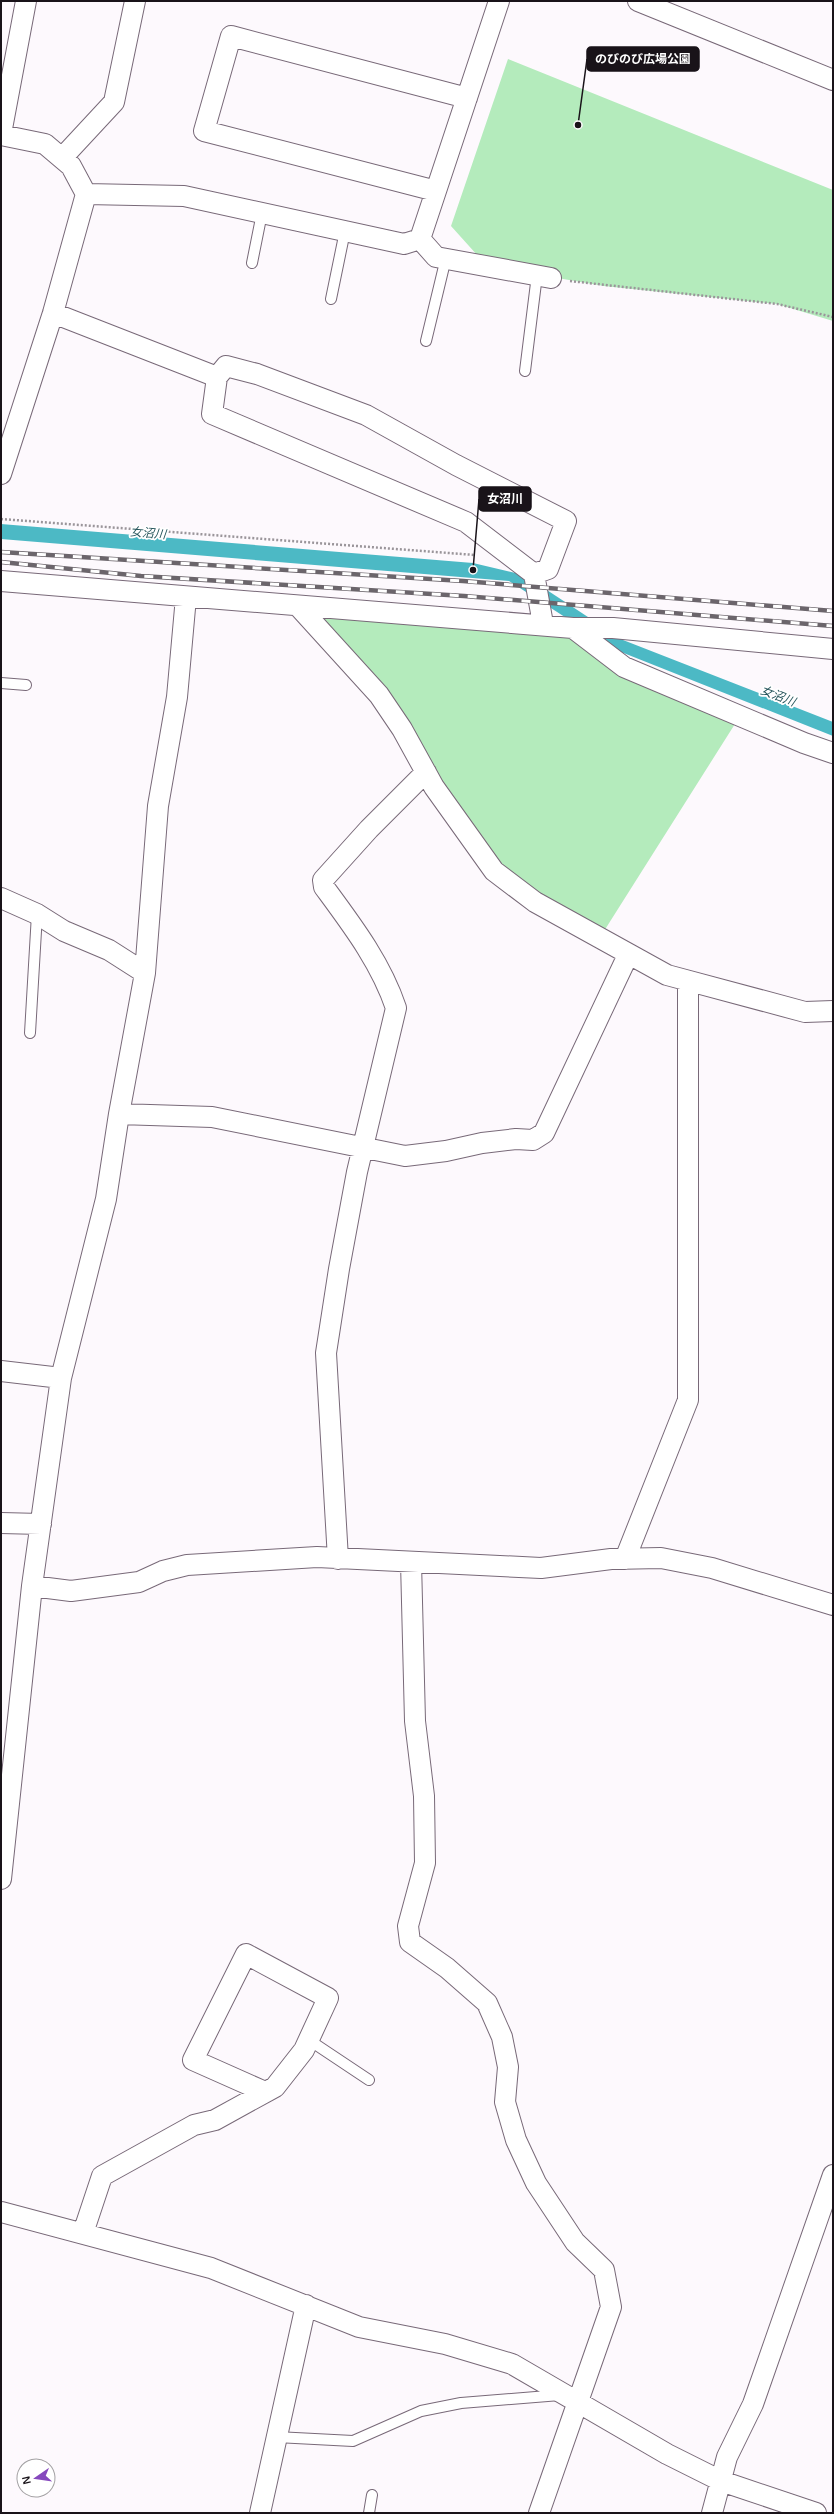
<svg xmlns="http://www.w3.org/2000/svg" width="834" height="2514" font-family="Arial,'Noto Sans JP',sans-serif">
<style>
.green{fill:#b4ebbc}
.water{fill:#4cb9c5}
.lines{fill:none;stroke-linecap:round;stroke-linejoin:round}
.lane-casing{stroke:#786978;stroke-width:12}
.street-casing{stroke:#786978;stroke-width:22}
.path{stroke:#9a959a;stroke-width:2.5;stroke-dasharray:2 2;stroke-linecap:butt}
.lane{stroke:#fff;stroke-width:10}
.street{stroke:#fff;stroke-width:20}
.rail-casing{stroke:#6b656b;stroke-width:4.5}
.rail{stroke:#fff;stroke-width:3;stroke-dasharray:9;stroke-linecap:butt}
.labels{text-anchor:middle;dominant-baseline:central;stroke-width:3.5;stroke-linejoin:round;paint-order:stroke}
.water-label{font-size:12px;font-style:italic;fill:#26555b;stroke:#fff}
.leader{fill:none;stroke:#191319;stroke-width:1.5}
.callout-dot{fill:#191319;stroke:#fff;stroke-width:1.5}
.callout{fill:#191319;stroke:#191319;stroke-width:1.5}
.callout-label{font-size:12px;text-anchor:middle;font-weight:bold;fill:#fff}
</style>
<rect width="100%" height="100%" fill="#fdf9fd"/>
<!-- green -->
<path class="green" d="M508,59L833,190V321L777,304L604,286L487,266L451,226Z
M299,607L573,628L624,667L740,716L599,939L494,871L402,729Z"/>
<!-- water -->
<path class="water" d="M1,524L473,563L524,575L623,640L833,722V736L616,650L509,581L1,539Z"/>
<g class="lines">
<defs>
<path id="lane" d="M252,263L262,213
M331,299L345,231
M426,341L446,258
M525,371L537,275
M1,683L26,685
M30,1033L37,914
M309,2040L369,2080
M276,2437L353,2441L421,2411L461,2403L560,2395
M369,2513L372,2495"/>
<path id="street" d="M638,1L833,80
M1,134L26,1
M1,135L45,144L71,166L86,194L53,313L1,474
M62,158L114,102L135,1
M436,191L204,131L231,36L467,98
M86,194L184,196L404,244L420,239
M420,239L499,1
M420,239L436,257L551,278
M53,313L217,377L212,414L466,522L534,574L543,624
M217,377L226,366L257,374L366,415L456,465L566,521L548,569L534,574
M1,581L573,628H613L833,649
M299,607L379,695L402,729L434,787L494,871L535,902L667,975L805,1012L833,1011
M573,628L624,667L804,743L833,753
M1,898L37,914L64,931L109,950L145,973
M119,1114L212,1117L405,1156L446,1151L482,1143L516,1139L533,1140L544,1133L628,955
M1,1371L61,1378
M1,1523L41,1524
M338,1559L326,1353L339,1269L357,1172L396,1008C381,963 352,925 324,887L323,880L369,829L426,772
M625,1559L688,1400V981
M411,1562L415,1721L424,1796L425,1863L408,1926L410,1942L447,1968L487,2003L502,2037L508,2067L505,2102L516,2140L536,2183L575,2242L604,2270L611,2307L539,2513
M32,1586L71,1591L139,1582L163,1571L187,1565L317,1557L541,1568L611,1559L661,1558L712,1568L833,1605
M1,1879L32,1586L61,1378L106,1199L119,1114L145,973L158,806L177,697L186,597
M1,2212L211,2268L359,2327L445,2344L512,2364L667,2454L721,2481L816,2513
M83,2233L102,2176L194,2125L215,2120L275,2087L304,2050L328,1998L246,1954L193,2060L265,2092
M260,2513L306,2305
M712,2513L727,2457L753,2404L833,2175"/>
</defs>
<!-- lane casing -->
<use href="#lane" class="lane-casing"/>
<!-- street casing -->
<use href="#street" class="street-casing"/>
<!-- path -->
<path class="path" d="M570,281L777,304L833,317
M1,519L475,555"/>
<!-- lane -->
<use href="#lane" class="lane"/>
<!-- street -->
<use href="#street" class="street"/>
<defs>
<path id="rail" d="M1,552L463,581L833,611
M1,562L141,576L464,596L833,626"/>
</defs>
<!-- rail casing -->
<use href="#rail" class="rail-casing"/>
<!-- rail -->
<use href="#rail" class="rail"/>
</g>
<g class="labels">
<!-- water labels -->
<g class="water-label">
<text transform="translate(148 533) rotate(5)">女沼川</text>
<text transform="translate(778 696) rotate(21)">女沼川</text>
</g>
</g>
<!-- callouts -->
<path class="leader" d="M578 125L587 59M473 570L479 499"/>
<g class="callout-dot">
<circle cx="578" cy="125" r="4"/>
<circle cx="473" cy="570" r="4"/>
</g>
<g class="callout">
<rect x="587" y="47" width="112" height="24" rx="4"/>
<rect x="479" y="487" width="52" height="24" rx="4"/>
</g>
<g class="callout-label">
<text x="643" y="63">のびのび広場公園</text>
<text x="505" y="503">女沼川</text>
</g>
<!-- border -->
<rect width="834" height="2514" fill="none" stroke="#191319" stroke-width="4"/>
<!-- north arrow -->
<g transform="translate(36 2478) rotate(257)"><circle r="19" fill="#ffffff" stroke="#a3a1a3"/>
<path d="M0-3L7 15L0 10L-7 15Z" fill="#8648bd"/>
<text y="-6" font-size="11" font-weight="bold" text-anchor="middle" fill="#191319">N</text>
</g>
</svg>
